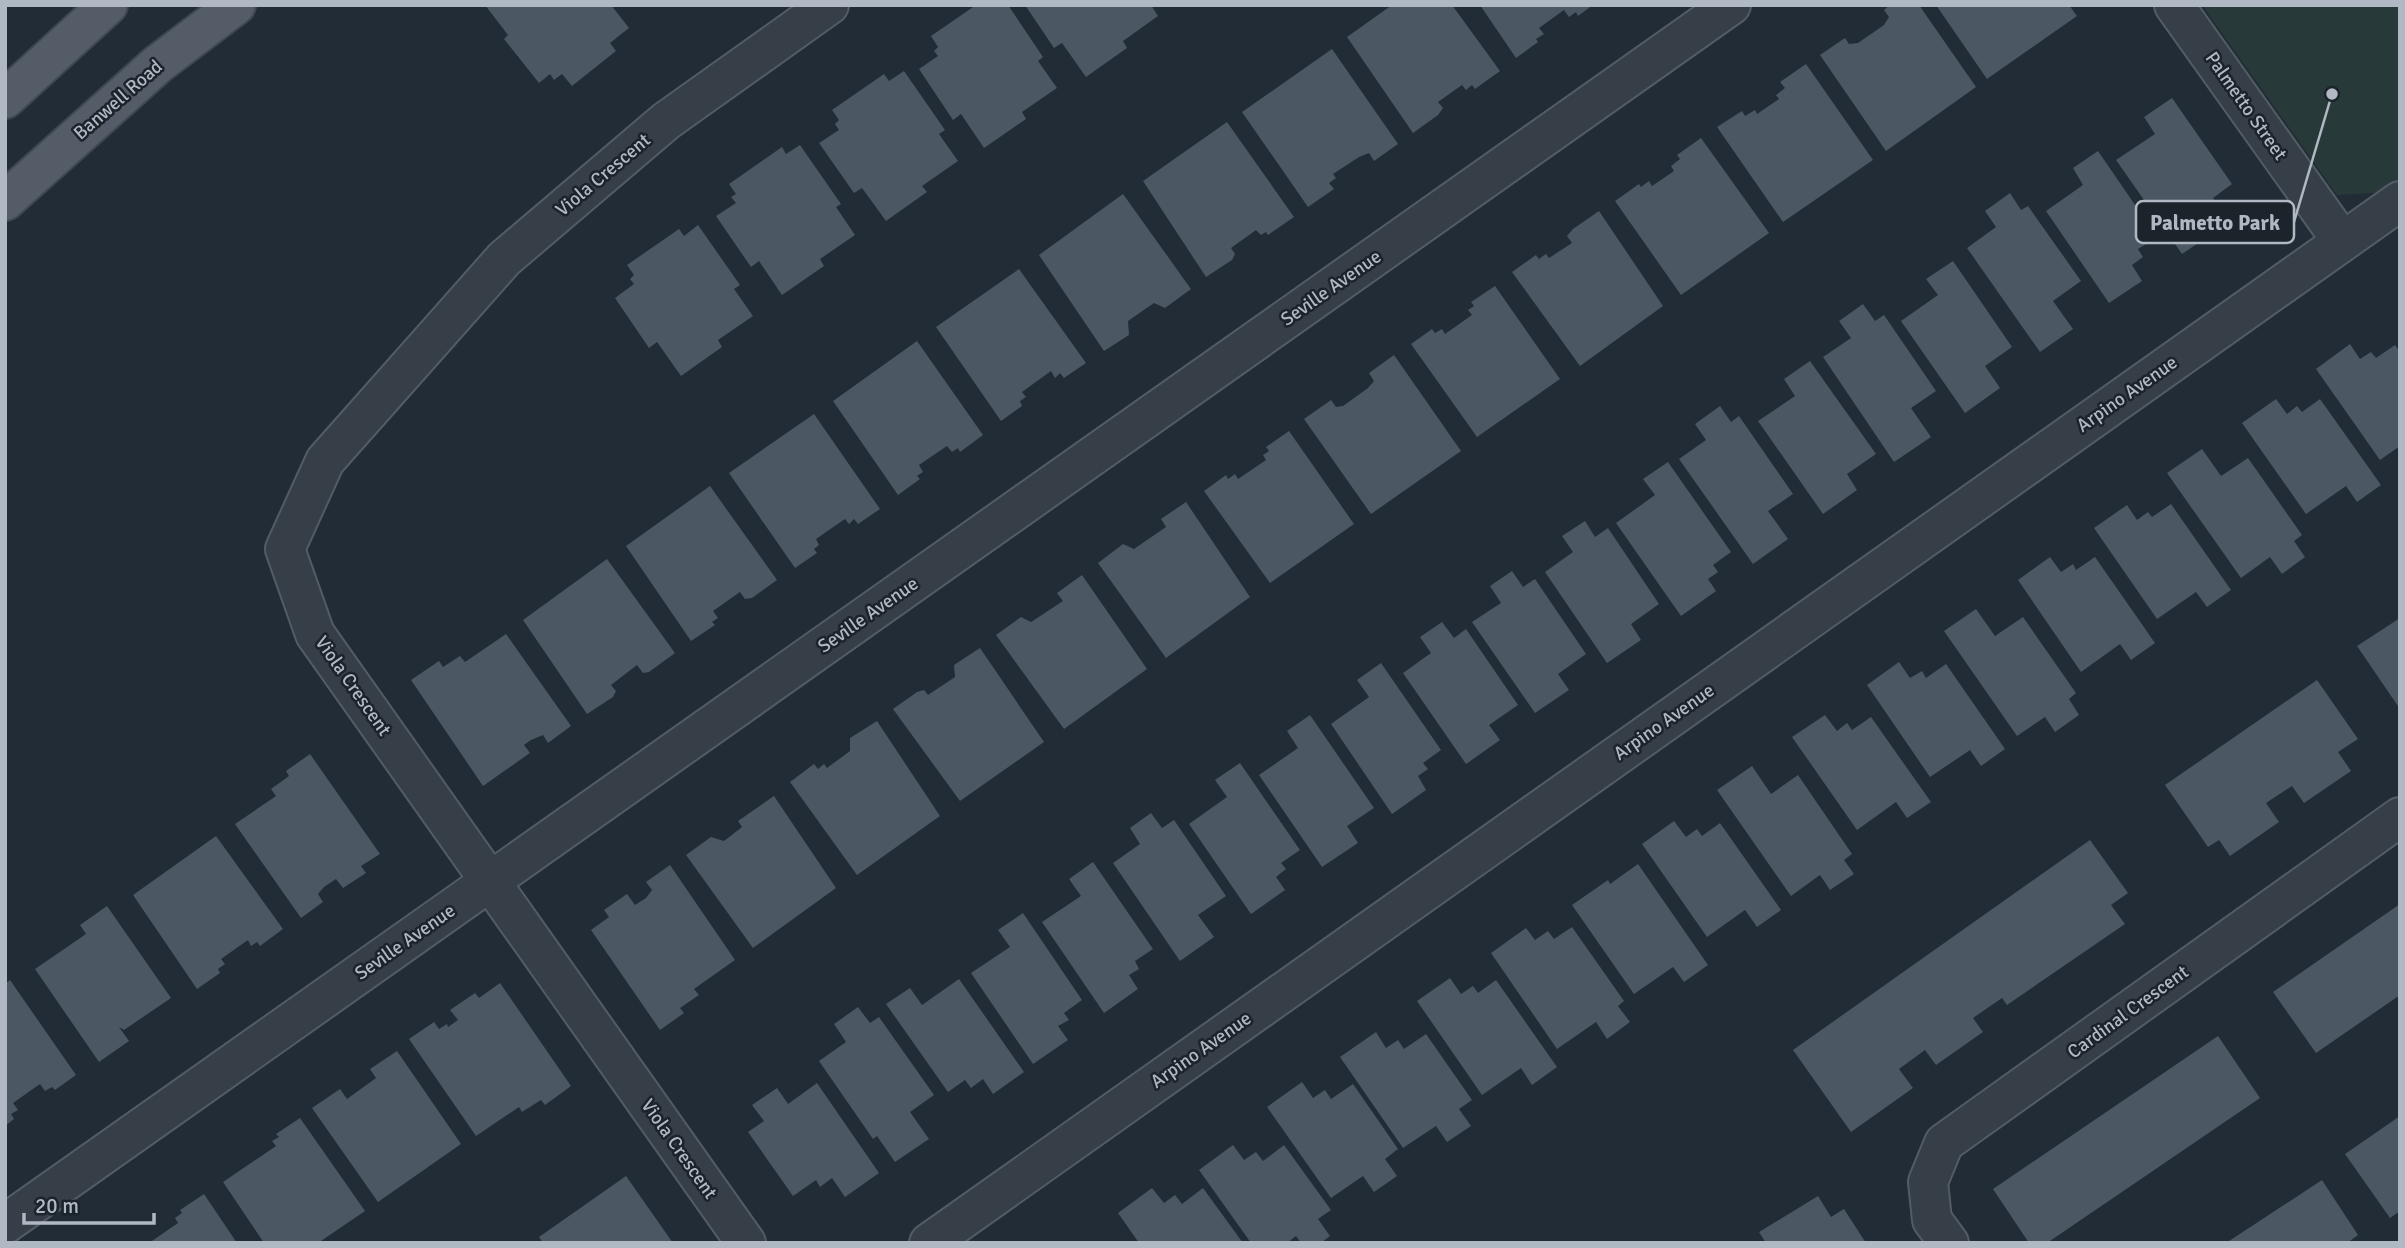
<svg xmlns="http://www.w3.org/2000/svg" width="2405" height="1248" font-family="Signika,sans-serif">
<style>
.green{fill:#273a39}
.building{fill:#4b5762}
.lines{fill:none;stroke-linecap:round;stroke-linejoin:round}
.minor-casing{stroke:#535c65;stroke-width:42}
.major-casing{stroke:#3f4750;stroke-width:42}
.minor{stroke:#363e47;stroke-width:38}
.major{stroke:#545d67;stroke-width:38}
.labels{text-anchor:middle;dominant-baseline:central;stroke-width:5;stroke-linejoin:round;paint-order:stroke}
.street-label{font-size:19px;fill:#b0b9c3;stroke:#1b232b}
.leader{fill:none;stroke:#b0b9c3;stroke-width:2.5}
.callout-dot{fill:#b0b9c3;stroke:#1b232b;stroke-width:2.5}
.callout{fill:#1b232b;stroke:#b0b9c3;stroke-width:2.5}
.callout-label{font-size:21px;text-anchor:middle;font-weight:bold;fill:#b0b9c3}
</style>
<rect width="100%" height="100%" fill="#222c36"/>
<!-- green -->
<path class="green" d="M2202,5H2400V183L2387,192L2337,195Z"/>
<!-- building -->
<path class="building" d="M485,5H611L629,28L610,43L616,51L572,86L562,74L554,80L550,74L539,83L504,39L508,35Z
M976,5L988,7L1008,5L1043,57L1038,61L1057,88L1022,112L1026,119L984,148L961,114L953,120L919,69L938,56L934,51L938,47L931,36Z
M1025,5H1151L1158,16L1123,41L1127,48L1086,77L1062,43L1054,48Z
M1392,5H1452L1500,71L1475,89L1472,85L1466,90L1462,85L1438,102L1443,108L1438,115L1413,133L1347,37Z
M1480,5H1593L1578,16L1576,12L1569,17L1564,10L1539,28L1544,34L1536,39L1538,42L1516,58Z
M1890,5H1919L1976,87L1886,151L1820,55L1845,38L1849,44L1858,43L1884,25L1889,17L1884,10Z
M1936,5H2069L2077,16L1987,79Z
M1332,49L1398,144L1374,161L1369,153L1359,157L1333,174L1336,178L1329,183L1334,189L1308,207L1242,112Z
M1806,64L1873,160L1783,222L1717,127L1742,111L1745,116L1755,110L1757,114L1779,99L1776,95L1785,88L1780,82Z
M904,71L945,130L939,134L958,161L922,186L927,192L886,221L862,188L854,193L819,143L839,130L835,124L839,120L832,110L884,74L889,81Z
M2172,98L2232,184L2213,198L2218,205L2204,215L2216,231L2182,254L2116,160L2155,134L2144,117Z
M1227,122L1294,217L1268,235L1266,232L1261,235L1256,230L1231,248L1235,254L1232,260L1206,277L1143,181Z
M1701,138L1769,233L1681,295L1615,201L1639,184L1641,187L1649,181L1652,186L1674,171L1671,166L1680,159L1677,155Z
M800,145L841,204L836,207L855,235L820,259L824,266L782,295L759,261L751,267L716,216L736,203L731,197L736,194L729,184L782,147L786,154Z
M2098,151L2157,237L2138,249L2143,257L2132,265L2142,281L2109,303L2046,211L2083,185L2073,168Z
M2010,193L2021,210L2028,206L2081,281L2053,301L2073,329L2040,352L1967,248L1996,227L1985,211Z
M1123,194L1191,289L1165,308L1154,303L1128,321L1129,335L1104,351L1039,255Z
M1599,211L1663,306L1580,366L1512,272L1536,255L1539,259L1546,254L1549,258L1572,243L1567,236L1573,229Z
M698,225L740,285L734,289L753,316L718,340L722,347L681,376L657,342L649,348L615,298L634,284L630,279L634,275L627,265L679,229L684,236Z
M1953,261L2012,347L1985,366L2000,388L1965,413L1901,321L1938,295L1926,279Z
M1019,269L1086,363L1064,378L1060,373L1055,378L1051,371L1022,392L1026,397L1020,401L1022,406L1001,421L936,327Z
M1495,286L1560,379L1477,437L1411,344L1432,329L1435,333L1442,329L1445,334L1472,315L1468,310L1474,306L1471,302Z
M1863,304L1875,321L1884,315L1936,391L1911,408L1931,437L1894,462L1823,357L1851,338L1839,321Z
M917,341L983,435L960,452L958,448L952,452L947,446L919,465L923,472L917,476L920,479L898,495L833,401Z
M2350,344L2360,359L2371,352L2376,358L2395,345L2400,352V446L2380,460L2316,369Z
M1394,355L1461,451L1371,514L1304,419L1331,400L1336,407L1343,406L1368,388L1374,381L1369,373Z
M1810,361L1876,454L1847,474L1857,490L1823,514L1758,421L1795,396L1784,379Z
M2276,399L2287,414L2297,406L2302,412L2320,399L2381,485L2357,502L2346,486L2306,514L2242,423Z
M1720,406L1731,422L1739,416L1793,494L1768,511L1788,539L1753,564L1679,459L1706,440L1695,424Z
M814,414L880,509L858,524L854,519L849,524L845,519L816,539L819,545L814,549L817,553L795,568L729,473Z
M1289,431L1354,524L1270,583L1204,491L1226,475L1228,479L1235,474L1238,479L1266,460L1263,455L1269,451L1266,447Z
M2202,449L2221,476L2248,458L2302,535L2294,541L2305,557L2282,574L2270,557L2241,578L2167,473Z
M1668,462L1731,552L1713,565L1718,572L1708,579L1716,591L1681,616L1616,523L1655,495L1643,479Z
M710,486L777,580L752,598L745,599L740,592L713,611L718,618L712,622L715,625L691,641L626,546Z
M1186,502L1250,597L1166,658L1098,563L1123,544L1134,549L1166,527L1161,519Z
M2171,504L2231,590L2207,607L2196,592L2157,619L2094,528L2127,505L2137,520L2148,512L2152,517Z
M1585,521L1595,537L1608,528L1659,604L1631,624L1641,640L1607,663L1545,572L1573,552L1562,536Z
M2050,557L2061,572L2073,564L2076,570L2095,557L2155,643L2131,660L2120,644L2081,672L2018,580Z
M607,559L675,653L649,672L643,673L637,665L611,685L616,691L613,697L587,714L523,620Z
M1512,571L1523,587L1535,579L1586,654L1558,674L1569,690L1535,713L1472,622L1501,603L1490,586Z
M1082,575L1147,669L1064,729L996,635L1021,617L1031,622L1063,601L1057,593Z
M1976,609L1995,636L2023,617L2076,693L2069,699L2079,715L2055,732L2045,717L2017,736L1944,631Z
M2400,618V709L2357,646Z
M1442,622L1454,638L1466,629L1518,705L1489,725L1500,740L1466,764L1403,673L1431,653L1420,637Z
M506,634L571,726L548,743L543,735L531,740L524,745L530,753L483,786L411,680L439,661L443,667L460,656L465,662Z
M980,648L1044,742L960,801L893,709L917,692L924,690L928,695L955,677L954,665Z
M1899,662L1910,678L1922,671L1926,678L1946,664L2005,749L1981,766L1970,750L1930,777L1867,685Z
M1381,663L1441,750L1423,763L1428,769L1418,776L1426,790L1392,814L1331,724L1369,697L1357,680Z
M2317,680L2358,739L2338,752L2351,771L2304,803L2292,786L2266,803L2279,822L2230,856L2219,840L2208,847L2165,785Z
M1310,715L1374,808L1347,826L1358,843L1322,867L1259,775L1298,748L1287,731Z
M1825,715L1837,731L1847,723L1852,730L1871,717L1931,802L1907,818L1896,802L1857,830L1792,737Z
M877,721L940,816L857,875L790,782L814,764L818,769L824,764L827,768L850,751V738Z
M310,754L380,854L361,866L366,873L343,888L336,879L324,887L318,894L323,902L301,918L235,824L276,796L271,789L289,776L286,771Z
M1240,763L1300,850L1281,863L1286,869L1276,877L1285,890L1251,914L1189,824L1227,797L1215,780Z
M1752,766L1771,794L1798,775L1852,854L1844,860L1854,874L1830,890L1820,875L1791,896L1717,790Z
M774,796L836,888L753,948L686,855L711,837L724,841L742,827L738,821Z
M1151,813L1162,828L1174,820L1226,896L1198,915L1214,937L1180,961L1113,863L1140,844L1130,828Z
M1674,821L1686,837L1697,829L1702,836L1720,823L1781,910L1757,927L1745,910L1707,937L1642,844Z
M216,836L283,929L260,946L257,942L251,946L248,940L221,959L225,964L218,969L220,973L197,989L133,895Z
M2090,840L2128,893L2111,905L2125,924L2007,1005L2002,998L1973,1018L1983,1032L1936,1065L1925,1050L1899,1069L1913,1088L1851,1132L1793,1050Z
M1093,862L1153,949L1135,961L1139,969L1129,975L1138,989L1104,1013L1042,922L1081,896L1069,879Z
M1638,864L1708,965L1684,982L1673,967L1634,994L1572,905L1608,880L1610,884Z
M670,865L735,960L694,989L699,995L680,1008L684,1013L660,1030L591,930L609,917L604,910L627,894L635,905L646,898L652,890L646,882Z
M2400,904V995L2316,1053L2273,992Z
M107,906L171,998L124,1030L119,1027L129,1041L99,1062L35,969L86,934L80,925Z
M1023,913L1082,1000L1064,1013L1069,1020L1058,1026L1068,1040L1033,1064L971,973L1010,947L998,930Z
M1572,927L1624,1001L1618,1006L1630,1022L1607,1039L1596,1022L1557,1049L1491,953L1526,928L1535,940L1548,931L1554,939Z
M1450,978L1461,994L1473,986L1478,993L1496,980L1557,1067L1532,1085L1521,1068L1482,1095L1417,1001Z
M959,979L1024,1072L993,1094L983,1079L971,1088L965,1080L948,1092L886,1004L910,988L922,1005Z
M10,980L76,1075L55,1090L52,1087L45,1091L40,1084L13,1103L18,1110L11,1114L14,1119L5,1126V984Z
M500,983L571,1086L545,1105L541,1100L522,1112L519,1107L476,1136L409,1039L434,1022L439,1029L447,1024L448,1027L458,1020L450,1010L475,993L479,998Z
M858,1007L870,1023L879,1017L934,1095L910,1112L929,1139L895,1162L877,1136L873,1139L819,1061L846,1042L834,1024Z
M1376,1032L1386,1048L1398,1040L1404,1049L1426,1034L1472,1100L1459,1109L1471,1126L1447,1142L1436,1126L1403,1148L1340,1057Z
M2218,1036L2260,1098L2047,1243H2029L1993,1189Z
M397,1051L461,1144L378,1202L312,1108L340,1089L347,1099L376,1078L370,1069Z
M1302,1082L1313,1098L1325,1090L1331,1099L1353,1084L1398,1149L1385,1159L1397,1176L1374,1192L1363,1176L1331,1198L1267,1107Z
M817,1083L879,1173L845,1197L832,1178L820,1187L816,1180L793,1196L748,1132L764,1121L752,1105L777,1088L788,1104Z
M2400,1116V1211L2390,1218L2345,1154Z
M300,1118L365,1211L318,1243H264L223,1182L276,1146L272,1141L279,1137L276,1134Z
M1233,1145L1244,1160L1256,1152L1263,1161L1284,1145L1331,1210L1318,1219L1330,1236L1321,1243H1301L1296,1236L1287,1243H1251L1199,1170Z
M626,1176L673,1243H543L539,1237Z
M2322,1180L2358,1235L2347,1243H2226Z
M1152,1188L1164,1203L1175,1195L1182,1204L1203,1188L1243,1243H1139L1118,1213Z
M204,1194L237,1243H149L178,1223L175,1218L182,1213L180,1210Z
M1818,1196L1831,1217L1844,1209L1866,1243H1766L1759,1232Z"/>
<g class="lines">
<defs>
<path id="minor" d="M2174,5L2342,241
M5,1224L1731,5
M746,1243L315,634L285,549L325,461L504,259L666,121L829,5
M929,1243L2400,201
M1949,1243L1932,1220L1928,1182L1944,1143L2400,817"/>
<path id="major" d="M5,99L108,5
M5,201L158,64L236,5"/>
</defs>
<!-- minor casing -->
<use href="#minor" class="minor-casing"/>
<!-- major casing -->
<use href="#major" class="major-casing"/>
<!-- minor -->
<use href="#minor" class="minor"/>
<!-- major -->
<use href="#major" class="major"/>
</g>
<g class="labels">
<!-- street labels -->
<g class="street-label">
<text transform="translate(118 100) rotate(-41)">Banwell Road</text>
<text transform="translate(2246 106) rotate(55)">Palmetto Street</text>
<text transform="translate(603 175) rotate(-40)">Viola Crescent</text>
<text transform="translate(1331 288) rotate(-35)">Seville Avenue</text>
<text transform="translate(2127 394) rotate(-35)">Arpino Avenue</text>
<text transform="translate(868 615) rotate(-35)">Seville Avenue</text>
<text transform="translate(353 686) rotate(55)">Viola Crescent</text>
<text transform="translate(1664 722) rotate(-35)">Arpino Avenue</text>
<text transform="translate(405 942) rotate(-35)">Seville Avenue</text>
<text transform="translate(2128 1012) rotate(-36)">Cardinal Crescent</text>
<text transform="translate(1201 1050) rotate(-35)">Arpino Avenue</text>
<text transform="translate(679 1149) rotate(55)">Viola Crescent</text>
</g>
</g>
<!-- callouts -->
<path class="leader" d="M2332 94L2294 222"/>
<circle class="callout-dot" cx="2332" cy="94" r="7"/>
<rect class="callout" x="2136" y="201" width="158" height="42" rx="7"/>
<g class="callout-label">
<text x="2215" y="230">Palmetto Park</text>
</g>
<!-- border -->
<rect width="2405" height="1248" fill="none" stroke="#b0b9c3" stroke-width="14"/>
<!-- scale -->
<path d="M24 1213v10h130v-10" fill="none" stroke="#b0b9c3" stroke-width="3.5"/>
<text x="35" y="1213" font-size="21" fill="#b0b9c3" stroke="#1b232b" stroke-width="5" paint-order="stroke">20 m</text>
</svg>
